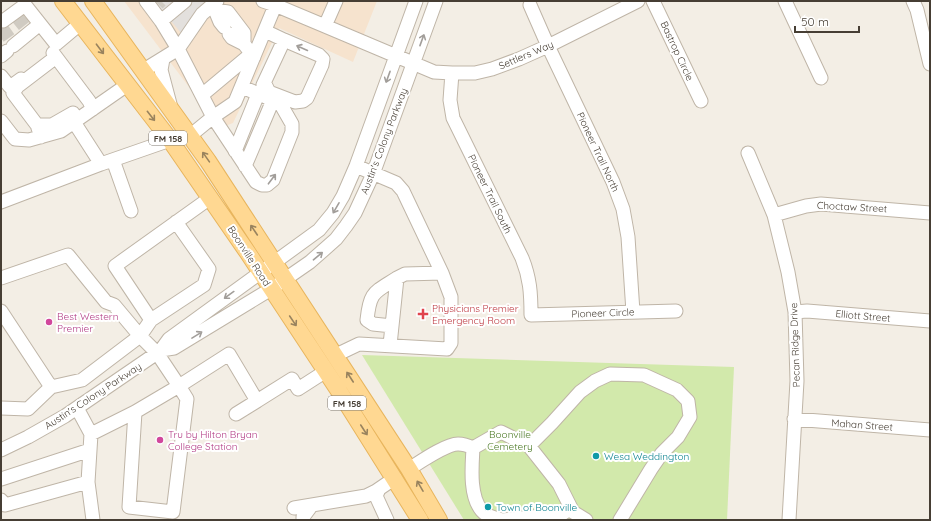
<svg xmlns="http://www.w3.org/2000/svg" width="931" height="521" font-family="Quicksand,sans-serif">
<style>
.commercial{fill:#f6e3ce}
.green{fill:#d2e9ab}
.parking{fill:#e3e0dd}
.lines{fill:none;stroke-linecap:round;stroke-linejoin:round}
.minor-tunnel{stroke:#d0cbc2;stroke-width:13;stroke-dasharray:13 6;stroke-linecap:butt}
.minor-casing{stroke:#bfb5a7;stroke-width:15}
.major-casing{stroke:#e8b55d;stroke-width:18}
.minor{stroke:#fff;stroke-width:13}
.major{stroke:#ffd892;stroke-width:16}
.oneway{stroke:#a29e9a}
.oneway2{stroke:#99835e}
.health-dot{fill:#e0444e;stroke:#fff;stroke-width:1.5}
.hotel-dot{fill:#d1479c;stroke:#fff;stroke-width:1.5}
.culture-dot{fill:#0f9aa8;stroke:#fff;stroke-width:1.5}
.labels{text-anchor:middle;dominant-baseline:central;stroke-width:4;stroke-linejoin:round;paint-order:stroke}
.shield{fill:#fff;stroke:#7e7871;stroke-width:1}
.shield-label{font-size:9px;font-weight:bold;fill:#463e34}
.street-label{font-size:10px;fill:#463e34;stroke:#fff}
.health-label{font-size:10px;fill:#be3a42;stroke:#fff;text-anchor:start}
.hotel-label{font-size:10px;fill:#b23c85;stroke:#fff;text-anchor:start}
.park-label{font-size:10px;fill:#4b7925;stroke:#fff}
.culture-label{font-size:10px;fill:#0d838f;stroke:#fff;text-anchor:start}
</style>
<rect width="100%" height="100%" fill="#f3eee5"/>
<!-- commercial -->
<path class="commercial" d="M124,1H377L353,62L279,28L233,123L220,128Z"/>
<!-- green -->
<path class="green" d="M362,355L734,367L727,520H464Z"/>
<!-- parking -->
<path class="parking" d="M154,1H222L182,34Z"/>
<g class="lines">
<!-- minor-tunnel -->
<path class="minor-tunnel" d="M158,4L161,1
M16,16L24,26
M2,28L9,38"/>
<defs>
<path id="minor" d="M217,1L202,14L178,49L213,117L256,182L262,185H267L273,180L292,132V124L280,103L242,87
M263,1L275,5L325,26
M336,1L325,26L434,72L452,73H475L492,69L519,59L548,46L638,1
M653,1L701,101
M785,1L821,78
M913,1L917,10L930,64
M530,5L548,46L613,182L623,209L628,237L633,312
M212,6L215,10L228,12L244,33V44L254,57
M215,10L220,22L224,27
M1,20L3,21L25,5L56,44L81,23
M161,21L185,1
M229,34L232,38L244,44
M13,46L40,24
M53,53L89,101L93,109
M1,56L7,51
M163,59L161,70L170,104
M144,70L178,49L161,21L146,1
M452,73L450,100L453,118L522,258C530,278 531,293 531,315L676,311
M1,76L10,87L21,79
M263,85L284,40L265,31
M266,86L269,92L295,102L303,101L307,98L322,65L323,59L319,55L284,40
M202,95L251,54
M1,121L15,139L29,140L61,131L127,85
M74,122L101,164L170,140
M37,125H52L73,113
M191,135L213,117L235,102L277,1
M41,137L37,125L13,93L18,86L56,57
M235,151L258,94
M748,153L774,215L788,272L795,312L797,381L789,520
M113,160L131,211
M245,166L273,100
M1,202L101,164
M774,215L806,206L821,204L930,213
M1,278L68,255L106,302L114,305L140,336L157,353L179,386L229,354L257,401L292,379L298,389L326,371
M1,311L51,387
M795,312L807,311L930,321
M151,320L204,285L209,269L176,222
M392,326L373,324L367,320C370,291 374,293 397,278
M390,345L397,278L405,274L442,273
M161,350L174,348L271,289L310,262L336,239L346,226L355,213L373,174L436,1
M336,355L359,344L447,349L451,343V297L442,273L403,191L396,183L356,166
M1,408L28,409L51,387L82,380L140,336L151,320L115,266L210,198
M236,414L257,401
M794,419L930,430
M91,434L135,412L179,386L187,399L173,512L129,507L135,412
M529,446L552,423L580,392L595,381L610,374L644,375L677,390L688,401L690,417L678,437L662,453L651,469L620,520
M473,448L501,432L529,446L559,484L573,512L586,520
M473,448C472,466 469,496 482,511C486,516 495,518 502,520L562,514L571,508
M1,450L28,437L65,416L157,353L161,350L169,339L319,230L333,213L343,196L356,166L416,1
M409,469C420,462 446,444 458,444C464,444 469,446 473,448
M1,479L90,450
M88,482L93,520
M379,489L376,496L387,520
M1,500L5,505L88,482L91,434L77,408
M294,508L366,496L376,491L395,478
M303,520V517L312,505"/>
<path id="major" d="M63,1L170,140L248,253L339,391L420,520
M93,1L208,161L409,469L439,520"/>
</defs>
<!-- minor casing -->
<use href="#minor" class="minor-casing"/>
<!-- major casing -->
<use href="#major" class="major-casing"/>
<!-- minor -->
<use href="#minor" class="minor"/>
<!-- major -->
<use href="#major" class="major"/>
</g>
<!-- one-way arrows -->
<defs><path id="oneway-shaft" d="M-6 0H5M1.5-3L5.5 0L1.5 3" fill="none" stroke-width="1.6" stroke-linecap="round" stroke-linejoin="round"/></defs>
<g class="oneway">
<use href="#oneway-shaft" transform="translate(422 40) rotate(-70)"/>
<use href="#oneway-shaft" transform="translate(302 48) rotate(-156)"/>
<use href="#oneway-shaft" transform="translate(388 77) rotate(110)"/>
<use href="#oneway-shaft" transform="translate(272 179) rotate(-53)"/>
<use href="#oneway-shaft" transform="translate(336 208) rotate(120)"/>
<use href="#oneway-shaft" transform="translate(318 256) rotate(-40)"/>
<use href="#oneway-shaft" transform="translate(229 295) rotate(144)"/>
<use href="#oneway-shaft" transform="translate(197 335) rotate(-32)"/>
</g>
<g class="oneway2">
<use href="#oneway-shaft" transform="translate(100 49) rotate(53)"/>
<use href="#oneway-shaft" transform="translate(151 116) rotate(52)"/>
<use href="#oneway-shaft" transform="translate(206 157) rotate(-125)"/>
<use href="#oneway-shaft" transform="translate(254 230) rotate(-124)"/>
<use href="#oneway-shaft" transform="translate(293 321) rotate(56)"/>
<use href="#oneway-shaft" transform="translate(350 377) rotate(-123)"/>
<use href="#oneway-shaft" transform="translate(364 430) rotate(57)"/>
<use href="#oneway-shaft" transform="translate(420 486) rotate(-120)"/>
</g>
<!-- markers -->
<path class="health-dot" d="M421 308h4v4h4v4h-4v4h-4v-4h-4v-4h4z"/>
<g class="hotel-dot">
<circle cx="49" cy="322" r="4"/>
<circle cx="160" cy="440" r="4"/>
</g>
<g class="culture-dot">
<circle cx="596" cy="456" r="4"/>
<circle cx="488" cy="507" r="4"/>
</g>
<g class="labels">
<!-- shield labels -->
<g class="shield">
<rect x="149" y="131" width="38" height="14" rx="3"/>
<rect x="328" y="396" width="38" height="14" rx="3"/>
</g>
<g class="shield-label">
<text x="168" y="138">FM 158</text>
<text x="347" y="403">FM 158</text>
</g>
<!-- street labels -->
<g class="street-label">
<text transform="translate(677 51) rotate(65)">Bastrop Circle</text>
<text transform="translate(526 55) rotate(-23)">Settlers Way</text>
<text transform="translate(384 141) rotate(-69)">Austin's Colony Parkway</text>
<text transform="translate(598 152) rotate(65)">Pioneer Trail North</text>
<text transform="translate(490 194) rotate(64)">Pioneer Trail South</text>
<text transform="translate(852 207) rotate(3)">Choctaw Street</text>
<text transform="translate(249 256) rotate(57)">Boonville Road</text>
<text transform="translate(603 313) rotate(-2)">Pioneer Circle</text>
<text transform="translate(863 316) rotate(5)">Elliott Street</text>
<text transform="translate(795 345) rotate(-92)">Pecan Ridge Drive</text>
<text transform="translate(93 396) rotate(-33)">Austin's Colony Parkway</text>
<text transform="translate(862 425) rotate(4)">Mahan Street</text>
</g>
<!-- health labels -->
<g class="health-label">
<text x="432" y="308">Physicians Premier<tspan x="432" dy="12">Emergency Room</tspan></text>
</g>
<!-- hotel labels -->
<g class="hotel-label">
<text x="57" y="316">Best Western<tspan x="57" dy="12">Premier</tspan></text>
<text x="168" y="434">Tru by Hilton Bryan<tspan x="168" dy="12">College Station</tspan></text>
</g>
<!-- park labels -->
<g class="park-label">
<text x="510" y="434">Boonville<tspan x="510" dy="12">Cemetery</tspan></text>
</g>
<!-- culture labels -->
<g class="culture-label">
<text x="604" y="456">Wesa Weddington</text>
<text x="496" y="507">Town of Boonville</text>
</g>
</g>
<!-- border -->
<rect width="931" height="521" fill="none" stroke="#463e34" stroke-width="4"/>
<!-- scale -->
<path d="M795 26v6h64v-6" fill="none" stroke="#463e34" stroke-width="2"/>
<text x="801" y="26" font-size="12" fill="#463e34" stroke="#ffffff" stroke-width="3" paint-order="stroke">50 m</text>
</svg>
